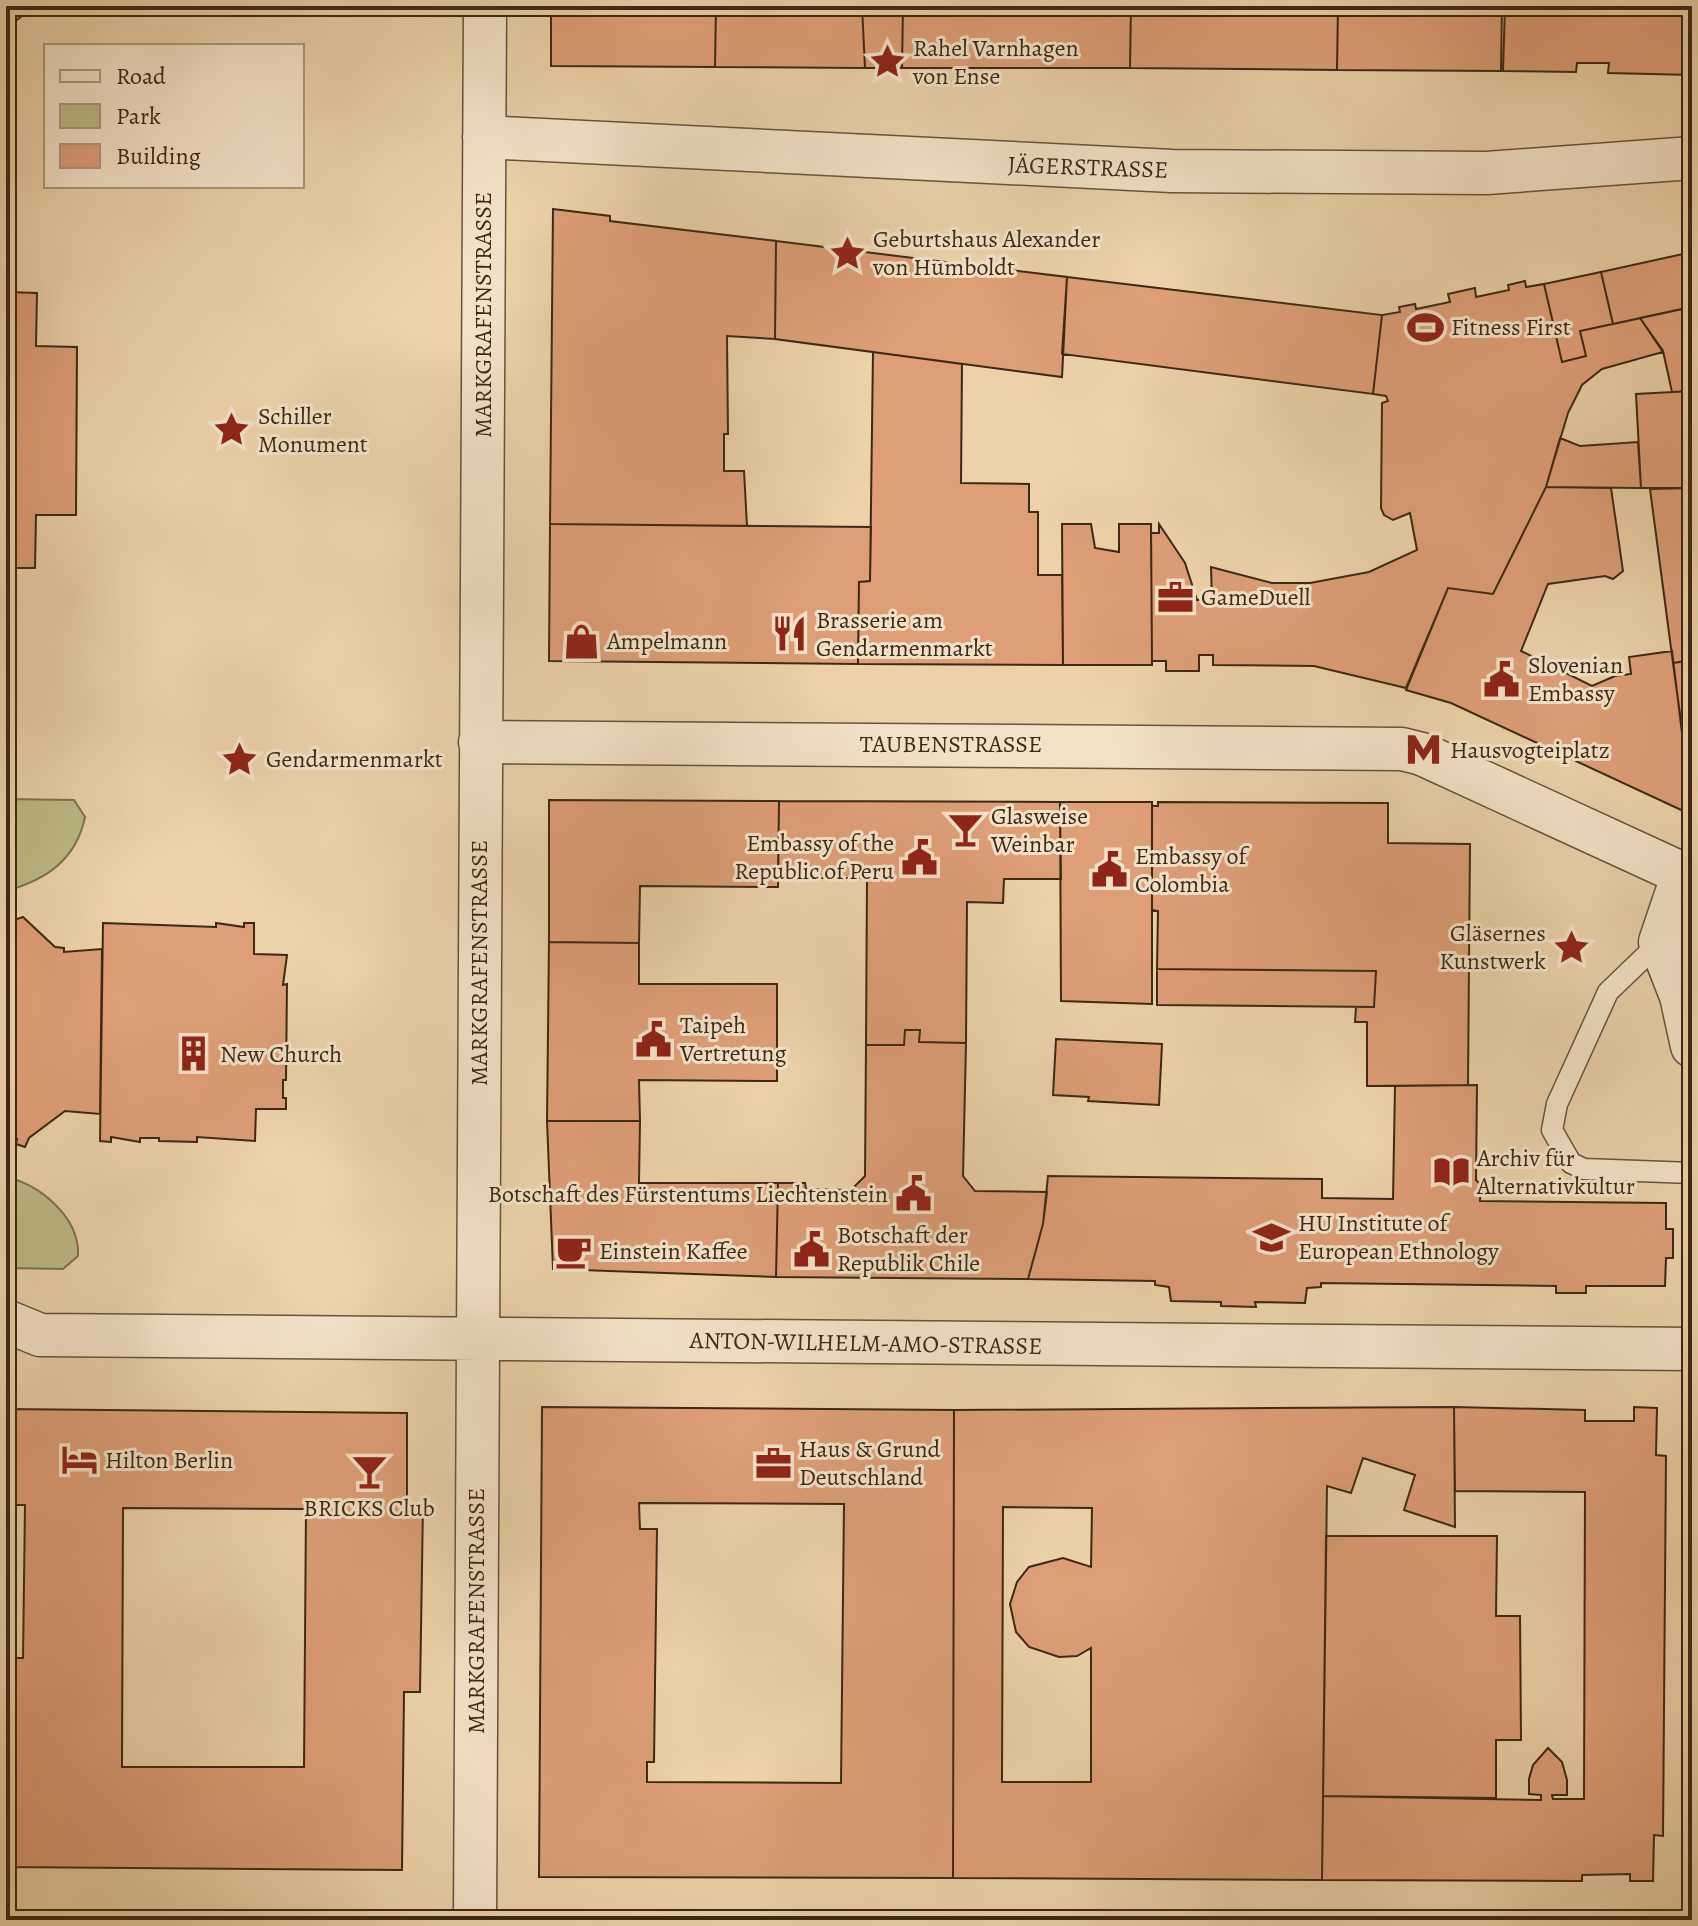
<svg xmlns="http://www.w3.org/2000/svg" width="1698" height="1926" font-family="Alegreya,serif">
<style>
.green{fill:#bcba85;stroke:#7c724e;stroke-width:2}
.building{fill:#dd9e78;stroke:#3c2916;stroke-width:2;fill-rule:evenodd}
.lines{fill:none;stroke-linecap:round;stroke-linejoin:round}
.lane-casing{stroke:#68533b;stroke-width:23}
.street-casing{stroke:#68533b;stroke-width:45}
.lane{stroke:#f3e1c7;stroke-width:20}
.street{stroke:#f3e1c7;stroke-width:42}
.labels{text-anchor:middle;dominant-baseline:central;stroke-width:6;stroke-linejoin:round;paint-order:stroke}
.poi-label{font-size:24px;fill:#3c2916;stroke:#f3e1c7;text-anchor:start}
.street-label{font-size:24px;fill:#3c2916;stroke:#f3e1c7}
</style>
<rect width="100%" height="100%" fill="#ecd1a9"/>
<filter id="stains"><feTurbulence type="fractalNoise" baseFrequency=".0025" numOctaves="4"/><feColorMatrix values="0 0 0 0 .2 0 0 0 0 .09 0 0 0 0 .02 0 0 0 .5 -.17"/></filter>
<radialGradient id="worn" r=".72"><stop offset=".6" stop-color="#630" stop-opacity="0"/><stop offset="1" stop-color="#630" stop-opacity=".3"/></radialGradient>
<!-- green -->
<path class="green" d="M6,799L74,800L85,817C76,860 46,880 6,891Z
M6,1177C41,1185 80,1218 78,1256L63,1269L6,1268Z"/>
<!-- building -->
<path class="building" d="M6,6H35L13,23L12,33L6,32Z
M103,6H256V13H245V10H227L226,14L217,13V10H198V13L113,9V13H103Z
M551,6H716L715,67L551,66Z
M716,6H862L865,68L715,67Z
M862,6H903L902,68H865Z
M903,6H1131L1130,68H902Z
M1131,6H1338L1337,70L1130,68Z
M1338,6H1502L1501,71L1337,70Z
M1505,6H1692V75L1608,73L1609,63H1577L1576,72L1503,71Z
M553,209L610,216V221L776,241L775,339L727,336L728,434H724V471H744L747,526L550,524Z
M776,241L1067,277L1062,377L775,339Z
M1692,252V307L1613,324L1601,272Z
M1601,272L1613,324L1580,331L1586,356L1562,362L1544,284Z
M1067,277L1382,315L1373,394L1062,354Z
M1525,281L1526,287L1544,284L1562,362L1586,356L1580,331L1640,318L1663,352L1602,369L1582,385L1568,413L1546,487L1493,594L1448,588L1406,688L1314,666L1213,665V655H1199V671H1166V661H1152L1151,533H1159V524L1185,563L1197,600H1212L1211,567L1272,583H1310L1369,572L1417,550L1410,513L1393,520L1384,515L1381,508L1382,403L1388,401L1386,396L1373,394L1382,315L1400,312L1399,307L1415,304L1416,309L1450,302L1448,294L1475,288L1476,297L1509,290L1508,285Z
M6,292L37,293L36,346L77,347L76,515H36L35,568H6Z
M1691,307L1692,391L1672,392L1663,351L1640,318Z
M873,352L962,364L961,483L1029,484V512H1038V575H1062L1063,665L858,664L859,582L870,581Z
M1692,391V488H1641L1636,394Z
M1560,438L1580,446L1638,442L1641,488L1546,487Z
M1546,487L1611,488L1623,571L1613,579L1605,576L1548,584L1521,651L1592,686L1615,676L1631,674L1629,657L1672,651L1692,815L1451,703L1406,690L1448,588L1493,594Z
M1692,488V660L1673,663L1650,489Z
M550,524L871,527L870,581L859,582L858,664L549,661Z
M1062,524H1091L1095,548L1119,552V524H1151L1152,665H1063Z
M1692,660V803L1673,663Z
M549,800L779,801L778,887L640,886L639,943L549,942Z
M779,801L1060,802L1061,879H1004L1003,903L967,902L966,1043L919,1042L920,1030H905L904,1045H866L867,878H778Z
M1060,802H1152V1004L1061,1001Z
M1158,802L1388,803V843L1470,844L1468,1085L1367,1086V1022H1355L1356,1007H1374L1376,971L1157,969L1158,911L1152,910V806H1158Z
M23,917L55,947L64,948V952L102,949L100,1114L65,1111L29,1138L25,1147L16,1144L17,1139L6,1137V926L16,924L14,920Z
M103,923L216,927V923L244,927V923H254V954L287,955L283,985L287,984L286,1080H283V1098H286V1109H256L255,1141L197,1137V1142L159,1141V1138H140V1142L111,1137V1142L100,1141Z
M549,942L639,943V984H777V1081L639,1080L640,1121H547Z
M1157,969L1376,971L1374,1007L1157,1005Z
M905,1030H920L919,1042L966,1043L963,1176L975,1191L1047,1192L1043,1224L1028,1279L776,1277L778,1183H805L806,1189L851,1190L865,1176L866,1045H904Z
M1056,1039L1162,1044L1159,1105L1088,1101L1089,1097L1053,1095Z
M1477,1085L1476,1180L1481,1185L1480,1201L1666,1203V1229H1673V1258H1666L1665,1286H1586V1293H1556V1286L1321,1283V1287L1307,1288L1305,1303L1255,1302L1256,1307L1221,1306V1302L1171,1301L1169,1287L1155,1285V1281L1028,1279L1043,1224L1048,1176L1322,1179V1198L1393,1199L1395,1086Z
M547,1121H640L639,1183H778L776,1277L553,1269Z
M542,1407L954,1410L953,1878L539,1877ZM639,1503L844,1504L841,1783L647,1782V1762H654L657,1529H640Z
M1454,1407L1455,1527L1404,1510L1415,1475L1363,1458L1351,1493L1327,1486L1322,1880L953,1878L954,1410ZM1003,1507L1092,1508L1091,1567L1063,1558L1029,1567L1017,1582L1010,1604L1016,1632L1029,1647L1059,1657L1077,1656L1091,1648V1782H1002Z
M1454,1407L1585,1410V1421H1634V1407L1657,1408L1656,1455L1666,1456L1663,1836L1654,1835L1653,1881H1630V1874L1582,1875V1881L1322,1880L1323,1796L1541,1800V1795L1529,1794V1779L1533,1765L1548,1748L1562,1762L1567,1780V1795H1552L1553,1799H1584L1585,1492L1455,1491Z
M6,1409L407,1413V1504L423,1505L420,1692H404L402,1870L6,1867V1658H23L25,1505H6ZM123,1508L306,1509L304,1767H122Z
M1326,1536H1497L1496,1616H1520L1521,1740H1496V1798L1323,1796Z"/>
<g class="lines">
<defs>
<path id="lane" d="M1660,942L1608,992L1557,1104L1552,1130L1571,1163L1584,1169L1692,1173"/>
<path id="street" d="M484,137L1172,171L1487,173L1692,158
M480,742L1402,749L1422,754L1683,874L1692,873
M1683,874L1660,942L1681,996L1692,1046
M6,1321L40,1335L1692,1349
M475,1920L485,6"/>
</defs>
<!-- lane casing -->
<use href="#lane" class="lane-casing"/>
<!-- street casing -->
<use href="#street" class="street-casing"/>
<!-- lane -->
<use href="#lane" class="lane"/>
<!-- street -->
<use href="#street" class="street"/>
</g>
<!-- icons -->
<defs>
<symbol id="sight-bare" viewBox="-9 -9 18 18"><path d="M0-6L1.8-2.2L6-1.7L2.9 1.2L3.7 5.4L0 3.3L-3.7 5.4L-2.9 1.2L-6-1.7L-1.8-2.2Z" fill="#8f2418" stroke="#f3e1c7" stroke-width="2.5" paint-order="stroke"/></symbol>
<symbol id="stadium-bare" viewBox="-9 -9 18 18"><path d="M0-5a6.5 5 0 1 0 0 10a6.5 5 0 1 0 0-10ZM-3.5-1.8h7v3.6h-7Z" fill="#8f2418" stroke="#f3e1c7" stroke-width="2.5" paint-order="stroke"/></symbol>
<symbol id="office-bare" viewBox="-9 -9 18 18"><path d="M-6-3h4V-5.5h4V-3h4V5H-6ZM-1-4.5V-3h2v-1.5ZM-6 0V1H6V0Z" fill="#8f2418" stroke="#f3e1c7" stroke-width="2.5" paint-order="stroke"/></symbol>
<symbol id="restaurant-bare" viewBox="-9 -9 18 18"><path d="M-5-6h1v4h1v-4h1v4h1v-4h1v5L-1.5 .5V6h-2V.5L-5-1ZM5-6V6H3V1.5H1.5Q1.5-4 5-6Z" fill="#8f2418" stroke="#f3e1c7" stroke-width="2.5" paint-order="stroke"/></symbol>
<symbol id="shop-bare" viewBox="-9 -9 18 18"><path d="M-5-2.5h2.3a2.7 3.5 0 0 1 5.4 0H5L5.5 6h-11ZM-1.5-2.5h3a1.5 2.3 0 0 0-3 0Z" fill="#8f2418" stroke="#f3e1c7" stroke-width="2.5" paint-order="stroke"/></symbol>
<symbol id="civic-bare" viewBox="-9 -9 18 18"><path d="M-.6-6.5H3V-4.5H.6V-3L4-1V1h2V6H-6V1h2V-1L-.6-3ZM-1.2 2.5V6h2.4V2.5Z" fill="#8f2418" stroke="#f3e1c7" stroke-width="2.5" paint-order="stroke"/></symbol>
<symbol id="metro-bare" viewBox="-9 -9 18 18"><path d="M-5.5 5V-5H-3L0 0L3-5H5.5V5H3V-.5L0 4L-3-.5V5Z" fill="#8f2418" stroke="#f3e1c7" stroke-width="2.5" paint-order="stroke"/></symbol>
<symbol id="bar-bare" viewBox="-9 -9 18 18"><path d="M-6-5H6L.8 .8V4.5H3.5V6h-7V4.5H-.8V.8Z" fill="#8f2418" stroke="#f3e1c7" stroke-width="2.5" paint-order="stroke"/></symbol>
<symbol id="building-bare" viewBox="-9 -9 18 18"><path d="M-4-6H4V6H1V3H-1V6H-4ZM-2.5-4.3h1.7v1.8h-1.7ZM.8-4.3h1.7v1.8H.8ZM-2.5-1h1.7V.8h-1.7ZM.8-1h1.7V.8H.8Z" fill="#8f2418" stroke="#f3e1c7" stroke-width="2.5" paint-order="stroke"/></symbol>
<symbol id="library-bare" viewBox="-9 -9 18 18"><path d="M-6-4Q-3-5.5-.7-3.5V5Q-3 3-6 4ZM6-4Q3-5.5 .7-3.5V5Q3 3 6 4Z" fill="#8f2418" stroke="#f3e1c7" stroke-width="2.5" paint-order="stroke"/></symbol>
<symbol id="university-bare" viewBox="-9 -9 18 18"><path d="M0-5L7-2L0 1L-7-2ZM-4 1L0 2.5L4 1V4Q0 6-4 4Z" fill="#8f2418" stroke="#f3e1c7" stroke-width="2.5" paint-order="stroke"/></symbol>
<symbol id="cafe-bare" viewBox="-9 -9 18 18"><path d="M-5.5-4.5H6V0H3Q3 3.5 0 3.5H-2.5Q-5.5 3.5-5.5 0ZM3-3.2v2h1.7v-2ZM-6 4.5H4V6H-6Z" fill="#8f2418" stroke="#f3e1c7" stroke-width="2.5" paint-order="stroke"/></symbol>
<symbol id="hotel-bare" viewBox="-9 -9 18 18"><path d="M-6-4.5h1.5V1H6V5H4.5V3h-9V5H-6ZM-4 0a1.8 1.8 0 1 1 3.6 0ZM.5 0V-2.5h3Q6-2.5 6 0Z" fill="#8f2418" stroke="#f3e1c7" stroke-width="2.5" paint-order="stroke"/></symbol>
</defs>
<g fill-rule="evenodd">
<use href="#sight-bare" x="862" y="36" width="51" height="51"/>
<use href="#sight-bare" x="822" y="228" width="51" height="51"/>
<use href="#stadium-bare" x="1400" y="302" width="51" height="51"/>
<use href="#sight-bare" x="206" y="404" width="51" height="51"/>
<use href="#office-bare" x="1150" y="572" width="51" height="51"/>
<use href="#restaurant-bare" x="764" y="608" width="51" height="51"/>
<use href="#shop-bare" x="556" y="616" width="51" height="51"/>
<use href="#civic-bare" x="1476" y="654" width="51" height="51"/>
<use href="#metro-bare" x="1398" y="724" width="51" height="51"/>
<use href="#sight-bare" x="214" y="734" width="51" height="51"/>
<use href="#bar-bare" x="940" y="804" width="51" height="51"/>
<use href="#civic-bare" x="894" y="832" width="51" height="51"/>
<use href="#civic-bare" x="1084" y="844" width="51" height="51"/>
<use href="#sight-bare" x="1546" y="922" width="51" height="51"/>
<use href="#civic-bare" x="628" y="1014" width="51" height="51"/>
<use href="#building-bare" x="168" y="1028" width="51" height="51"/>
<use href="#library-bare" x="1426" y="1146" width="51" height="51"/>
<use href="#civic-bare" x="888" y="1168" width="51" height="51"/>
<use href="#university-bare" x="1246" y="1212" width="51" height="51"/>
<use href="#civic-bare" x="786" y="1224" width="51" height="51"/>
<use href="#cafe-bare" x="548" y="1226" width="51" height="51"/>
<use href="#hotel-bare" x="54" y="1434" width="51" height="51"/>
<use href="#office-bare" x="748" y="1438" width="51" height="51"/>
<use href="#bar-bare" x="344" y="1446" width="51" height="51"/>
</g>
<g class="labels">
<!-- poi labels -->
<g class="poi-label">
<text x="913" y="48">Rahel Varnhagen<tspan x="913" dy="28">von Ense</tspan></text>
<text x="873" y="239">Geburtshaus Alexander<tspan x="873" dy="28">von Humboldt</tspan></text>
<text x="1451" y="327">Fitness First</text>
<text x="258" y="416">Schiller<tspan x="258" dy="28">Monument</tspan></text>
<text x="1201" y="597">GameDuell</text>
<text x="816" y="620">Brasserie am<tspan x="816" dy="28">Gendarmenmarkt</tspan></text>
<text x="607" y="641">Ampelmann</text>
<text x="1528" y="665">Slovenian<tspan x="1528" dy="28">Embassy</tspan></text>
<text x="1450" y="750">Hausvogteiplatz</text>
<text x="266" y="759">Gendarmenmarkt</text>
<text x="991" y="816">Glasweise<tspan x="991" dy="28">Weinbar</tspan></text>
<text x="894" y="843" text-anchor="end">Embassy of the<tspan x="894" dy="28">Republic of Peru</tspan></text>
<text x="1135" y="856">Embassy of<tspan x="1135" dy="28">Colombia</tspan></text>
<text x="1546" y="933" text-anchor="end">Gläsernes<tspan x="1546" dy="28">Kunstwerk</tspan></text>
<text x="680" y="1025">Taipeh<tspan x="680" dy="28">Vertretung</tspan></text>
<text x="220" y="1054">New Church</text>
<text x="1477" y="1158">Archiv für<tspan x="1477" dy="28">Alternativkultur</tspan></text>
<text x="888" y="1194" text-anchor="end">Botschaft des Fürstentums Liechtenstein</text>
<text x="1298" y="1223">HU Institute of<tspan x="1298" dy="28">European Ethnology</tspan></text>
<text x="837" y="1235">Botschaft der<tspan x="837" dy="28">Republik Chile</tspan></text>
<text x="599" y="1251">Einstein Kaffee</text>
<text x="799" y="1449">Haus &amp; Grund<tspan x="799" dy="28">Deutschland</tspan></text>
<text x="105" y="1460">Hilton Berlin</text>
<text x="369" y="1508" text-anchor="middle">BRICKS Club</text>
</g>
<!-- street labels -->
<g class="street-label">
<text transform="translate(1088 167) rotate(2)">JÄGERSTRASSE</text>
<text transform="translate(483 315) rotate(-90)">MARKGRAFENSTRASSE</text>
<text x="951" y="744">TAUBENSTRASSE</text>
<text transform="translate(479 963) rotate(-90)">MARKGRAFENSTRASSE</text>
<text transform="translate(866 1343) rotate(1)">ANTON-WILHELM-AMO-STRASSE</text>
<text transform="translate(476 1611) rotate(-90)">MARKGRAFENSTRASSE</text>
</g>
</g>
<!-- margin -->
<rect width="1698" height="1926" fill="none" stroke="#ecd1a9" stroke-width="32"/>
<rect x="8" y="8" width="1682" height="1910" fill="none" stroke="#3c2916" stroke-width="4"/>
<rect x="16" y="16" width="1666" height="1894" fill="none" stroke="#3c2916" stroke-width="2"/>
<!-- legend -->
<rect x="44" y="44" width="260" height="144" fill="#f3e1c7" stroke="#aa9780" stroke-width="2"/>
<rect x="60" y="70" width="40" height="12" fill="#f3e1c7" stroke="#aa9780" stroke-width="2"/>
<text x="116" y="84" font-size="24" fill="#3c2916">Road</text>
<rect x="60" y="104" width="40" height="24" fill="#bcba85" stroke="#aa9780" stroke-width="2"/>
<text x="116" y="124" font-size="24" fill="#3c2916">Park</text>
<rect x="60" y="144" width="40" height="24" fill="#dd9e78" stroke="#aa9780" stroke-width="2"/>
<text x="116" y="164" font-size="24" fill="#3c2916">Building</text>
<rect width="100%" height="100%" filter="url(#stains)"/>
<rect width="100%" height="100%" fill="url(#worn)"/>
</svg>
